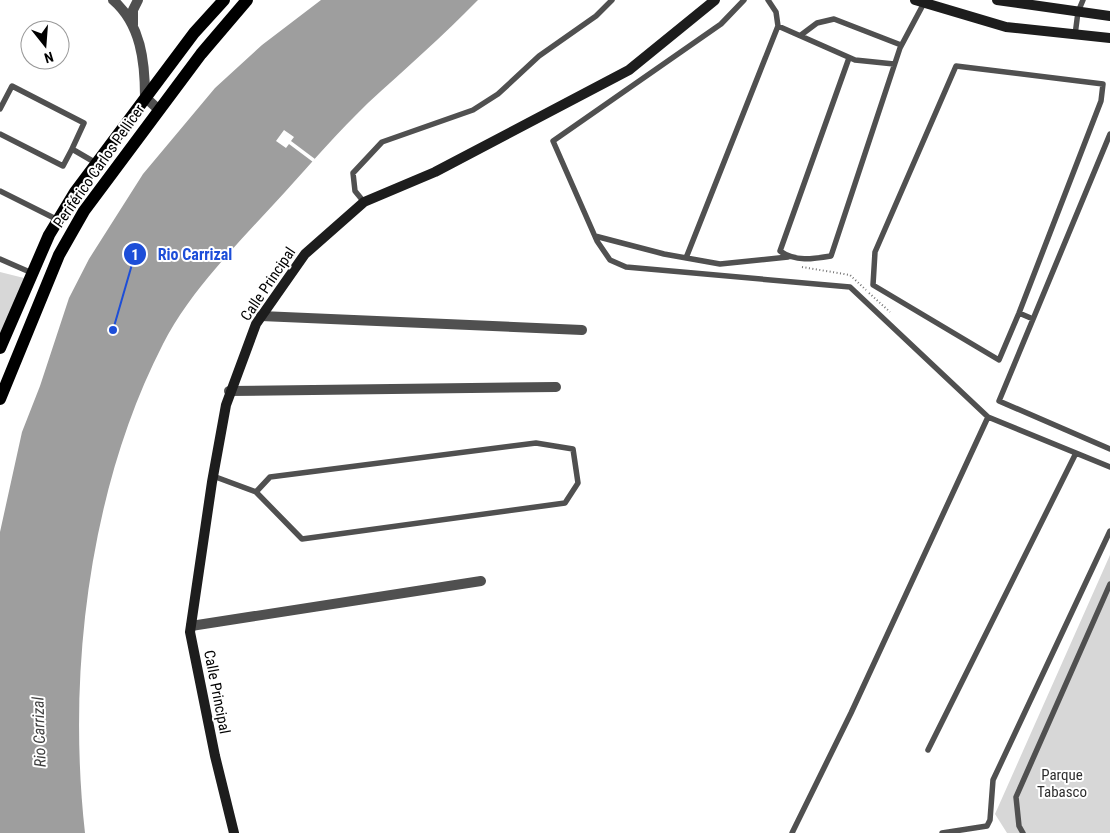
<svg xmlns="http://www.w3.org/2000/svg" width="1110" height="833" font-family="'Roboto Condensed',sans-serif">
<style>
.green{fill:#d7d7d7}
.water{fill:#9e9e9e}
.pier{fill:#fff}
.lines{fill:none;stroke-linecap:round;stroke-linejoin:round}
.path{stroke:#727272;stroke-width:2;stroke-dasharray:1 2.5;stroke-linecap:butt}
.service{stroke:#505050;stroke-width:5.5}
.minor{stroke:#505050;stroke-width:10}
.tertiary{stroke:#505050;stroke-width:10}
.secondary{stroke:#1d1d1d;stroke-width:10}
.primary{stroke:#000;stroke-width:12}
.labels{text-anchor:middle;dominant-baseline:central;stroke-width:4;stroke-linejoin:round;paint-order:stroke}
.street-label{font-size:15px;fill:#000;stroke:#fff}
.park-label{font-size:15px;fill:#2e2e2e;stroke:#fff}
.water-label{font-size:16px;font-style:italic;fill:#3f3f3f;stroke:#fff}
.leader{fill:none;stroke:#1d4ed8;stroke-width:2}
.callout-dot{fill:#1d4ed8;stroke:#fff;stroke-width:2}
.mark-label{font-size:15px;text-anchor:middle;font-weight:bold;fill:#fff}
.callout-label{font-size:16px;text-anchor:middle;font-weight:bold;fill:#1d4ed8;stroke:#fff;stroke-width:4;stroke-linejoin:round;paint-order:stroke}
</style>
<rect width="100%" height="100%" fill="#fff"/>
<!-- green -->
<path class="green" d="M0,272L24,278L0,336Z
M1110,555V833H1007L995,814Z"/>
<!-- water -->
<path class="water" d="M321,0H478C443,36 405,69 368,103C339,131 312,162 285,192C262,217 238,242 216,268C197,290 176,318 163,344C89,488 67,673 85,833H0V532L22,432L40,386L69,298L89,259L143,174L215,88L262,45Z"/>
<!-- pier -->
<path class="pier" d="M284,130L294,137L291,141L315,159L313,162L289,144L286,148L276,141Z"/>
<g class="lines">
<!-- path -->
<path class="path" d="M802,267L850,275L866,290
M869,293L890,312"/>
<!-- service -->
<path class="service" d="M744,0L721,24L553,141L597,241L610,260L626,267L850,287L988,417L1110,467
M778,26L855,60L894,64
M801,35L817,23L834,19L901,45
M1075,35L1078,12L1083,0
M849,58L780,251C795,262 813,259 831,256L900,48L924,3
M956,66L1103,84L1101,101L1019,313L999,360L873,285L875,252Z
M0,109L12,86L84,123L72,149
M0,134L63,166L72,149L96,163
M1110,134L999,401L1110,449
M0,191L58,220
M364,202L355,191L353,173L382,142L473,110L498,94L539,56L596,16L612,0
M595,236L664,254L720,264L788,257
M686,258L778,26L776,12L768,0
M0,259L32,273
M1019,313L1033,319
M213,476L256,492L302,539L565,503L578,483L573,449L536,443L270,477L256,492
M928,750L1076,453
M792,833L851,713L988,417
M942,833L987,826L990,820L993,780L1110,531
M1023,833L1019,826L1016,797L1110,584"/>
<!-- minor -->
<path class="minor" d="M261,316L582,330
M229,391L556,387
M191,626L481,581"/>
<!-- tertiary -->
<path class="tertiary" d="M113,0C141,24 145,62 145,97L159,110
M133,25V10L138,0"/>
<!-- secondary -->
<path class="secondary" d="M915,0L1006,27L1110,38
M997,0L1110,16
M234,833L215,756L190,632L212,482L226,405L256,324L305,254L364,202L435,172L629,70L715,0"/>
<!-- primary -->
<path class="primary" d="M0,348L49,235L75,192L194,33L224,0
M0,399L59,255L84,211L201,54L247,0"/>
</g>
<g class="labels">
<!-- street labels -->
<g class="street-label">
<text transform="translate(99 166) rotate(-55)">Periférico Carlos Pellicer</text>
<text transform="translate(268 284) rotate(-56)">Calle Principal</text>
<text transform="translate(217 692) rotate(79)">Calle Principal</text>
</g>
<!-- park labels -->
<g class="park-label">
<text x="1062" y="775">Parque<tspan x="1062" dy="17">Tabasco</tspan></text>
</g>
<!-- water labels -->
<g class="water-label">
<text transform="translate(39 732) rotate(-92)">Rio Carrizal</text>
</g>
</g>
<!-- callouts -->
<path class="leader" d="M113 330L135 254"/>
<g class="callout-dot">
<circle cx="113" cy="330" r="5"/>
<circle cx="135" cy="254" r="12"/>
</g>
<g class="mark-label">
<text x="135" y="260">1</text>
</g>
<g class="callout-label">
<text x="195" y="260">Rio Carrizal</text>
</g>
<!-- north arrow -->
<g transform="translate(45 45) rotate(163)"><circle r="24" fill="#ffffff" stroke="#999999"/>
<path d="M0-4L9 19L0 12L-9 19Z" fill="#000000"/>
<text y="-8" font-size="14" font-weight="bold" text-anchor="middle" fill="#000000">N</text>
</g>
</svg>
